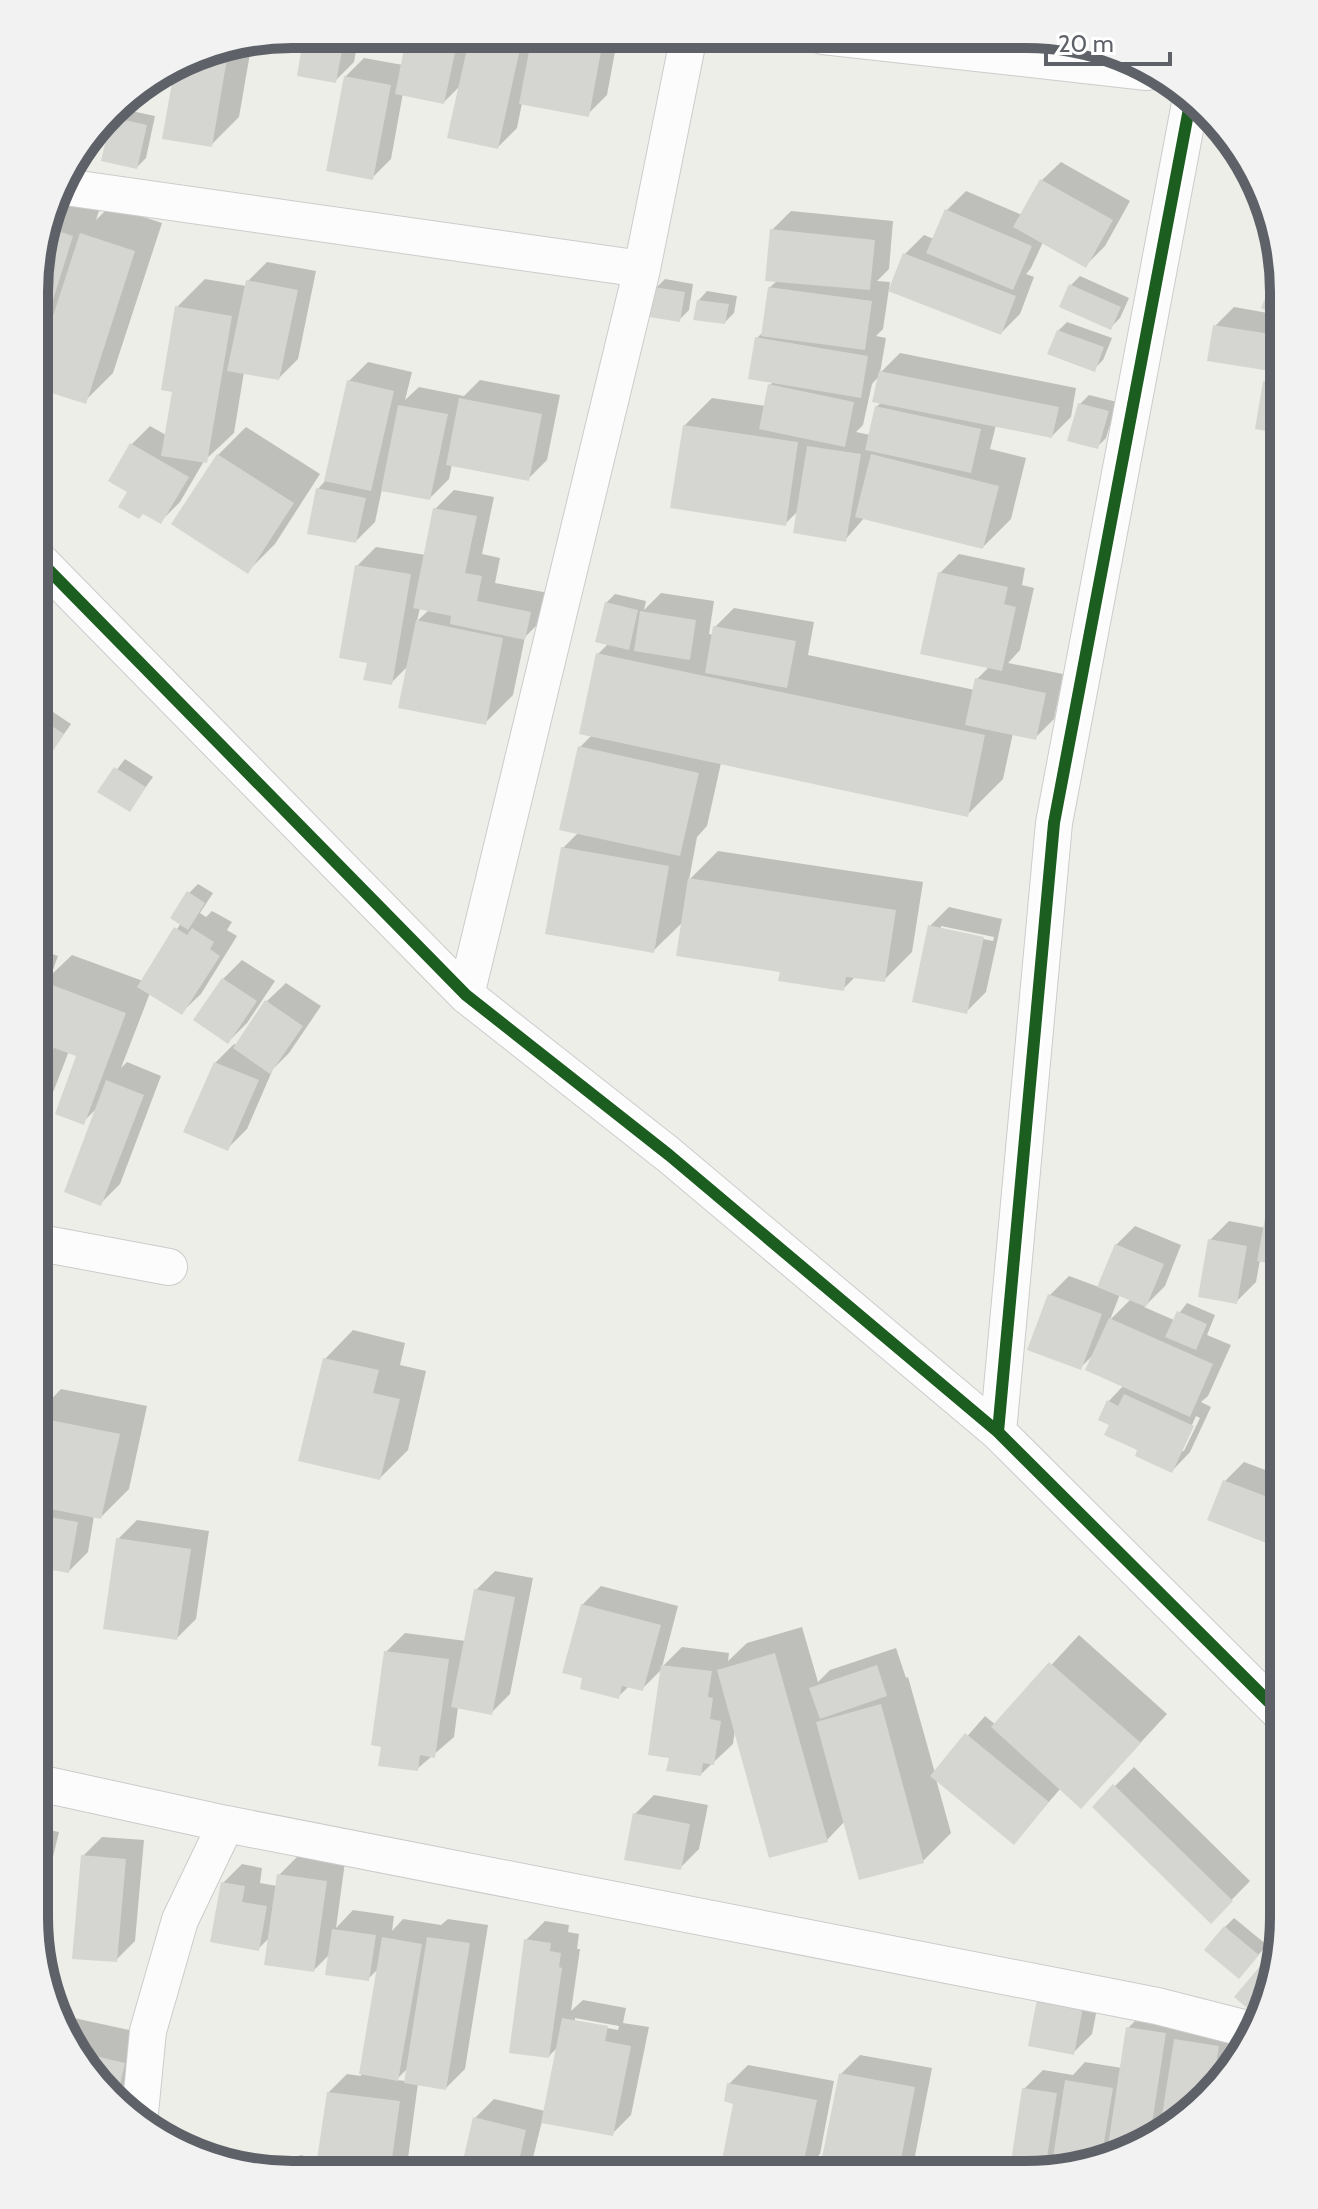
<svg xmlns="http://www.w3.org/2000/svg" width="1318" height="2209" font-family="Cabin,sans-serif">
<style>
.shadow{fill:#0003;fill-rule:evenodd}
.building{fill:#d5d5d2}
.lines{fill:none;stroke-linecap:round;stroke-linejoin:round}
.street-casing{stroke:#cbcccb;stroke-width:38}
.street{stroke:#fcfcfc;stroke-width:36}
.cycleway-casing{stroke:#fff;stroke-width:17}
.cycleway{stroke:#1b5e20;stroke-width:12}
.rim{fill:none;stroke:#5e6268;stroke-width:10}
</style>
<rect width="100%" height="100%" fill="#eeeee9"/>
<!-- shadow -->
<path class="shadow" d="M306,34H359L354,62L335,81Z
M409,34L618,35L607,95L588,114L522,103L517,128L498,147L461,85L444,102L403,93L391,159L372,178L345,77L364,58L403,65Z
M252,42L239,117L211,145L164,137L177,64L194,54Z
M122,109L155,116L146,158L137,167L113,118Z
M1061,162L1130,201L1105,246L1086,265L1043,242L1031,268L1026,274L1034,277L1020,314L1001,333L891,290L905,254L924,235L934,239L947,210L966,191L1022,215L1042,180Z
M56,194L100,208L96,220L110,206L162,223L113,373L85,401L36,386V374L53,321L41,333L36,259Z
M791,211L893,221L889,269L877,281L890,282L883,329L876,336L886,338L880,373L900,353L1076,388L1071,417L1052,436L996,425L990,449L1026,458L1011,519L983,547L865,517L845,540L799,510L785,524L684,426L712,398L766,406L770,385L774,381L757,338L763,332L769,288L778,280L772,230ZM880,375L882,402L876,407L870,435L856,432L863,425L872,384Z
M267,262L316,271L298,359L279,378L244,372L234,433L204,461L180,502L161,521L130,491L131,445L150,426L166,435L174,390L177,307L205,279L246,286L248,281Z
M1280,273L1284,292V432L1264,382L1276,370L1215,326L1234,307L1274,314L1277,276Z
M1080,276L1129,298L1120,318L1111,327L1071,285Z
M665,279L693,284L689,310L680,319L656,288Z
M707,291L737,296L734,313L725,322L698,301Z
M1067,322L1112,338L1103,360L1094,369L1058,331Z
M368,362L412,372L405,400L419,387L464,396L480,380L560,395L547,460L528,479L452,464L449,479L430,498L382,489L375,522L356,541L318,489L325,481L349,381Z
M1089,395L1117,402L1106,438L1097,447L1080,404Z
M246,427L320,474L275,544L247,572L218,455Z
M454,490L494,497L482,554L500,558L495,583L549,593L543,619L525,637L513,695L485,723L408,666L391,683L369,661L357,566L376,547L426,555L435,509ZM420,608L429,610L417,621Z
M959,554L1025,568L1022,585L1034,588L1020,650L1008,663L1063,674L1054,719L1035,738L1013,733L1003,779L967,815L721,763L707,826L697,837L689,880L718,851L923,882L912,952L884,980L856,976L844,988L782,970L684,921L653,951L563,848L579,832L580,747L592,735L598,654L609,643L606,603L615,594L646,601L644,610L661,593L714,601L709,634L714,635L715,627L734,608L814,622L808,655L975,690L977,679L989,667L940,573Z
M47,708L71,724L43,764L36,759V721Z
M125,759L153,777L129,810L100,792Z
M198,884L213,893L200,913L206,917L212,911L232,922L227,930L237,936L201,994L182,1012L150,993L121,1068L127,1062L161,1076L120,1184L101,1203L98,1107L83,1122L79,1055L69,1051L35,1139V948L58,956L51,975L72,955L143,981L181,923L189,893Z
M949,907L1002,919L986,992L967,1011L930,926ZM941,926L994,937L993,941L941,930Z
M242,960L275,981L247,1023L228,1042L195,1019L223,979Z
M286,983L321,1006L289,1053L273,1069L247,1129L228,1148L215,1063L234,1044L237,1045L267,1001Z
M1284,1199V1264L1260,1260L1256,1282L1237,1301L1210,1240L1229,1221L1266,1228L1268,1214Z
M1135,1226L1181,1245L1165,1286L1144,1307L1174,1320L1187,1303L1215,1315L1207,1335L1231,1345L1208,1396L1201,1402L1211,1407L1190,1452L1172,1471L1140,1449L1112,1424L1108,1402L1124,1385L1095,1353L1080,1368L1050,1295L1069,1276L1099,1287L1116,1245ZM1120,1294L1131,1299L1110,1320ZM1196,1416L1200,1418L1184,1451H1180Z
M353,1330L405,1343L400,1365L426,1371L408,1450L380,1478L325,1359Z
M61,1389L147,1406L129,1489L101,1517L94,1516L88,1552L69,1571L40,1516L50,1507L35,1504V1416Z
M1244,1462L1284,1477V1548L1225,1481Z
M137,1520L209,1531L196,1619L177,1638L118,1539Z
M495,1571L533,1578L510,1694L491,1713L458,1707L454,1737L417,1769L383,1745L386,1652L405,1633L466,1641L476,1590Z
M601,1586L678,1606L662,1667L682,1647L729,1653L728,1661L747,1643L802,1627L818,1682L830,1670L896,1648L906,1678L908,1677L935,1773L985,1716L996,1725L1079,1635L1167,1714L1081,1807L1061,1788L1014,1842L936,1779L951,1833L923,1861L845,1821L827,1840L735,1729L733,1744L701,1774L671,1756L663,1668L642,1689L630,1685L618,1697L585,1677L582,1605Z
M1134,1767L1250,1881L1211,1921L1094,1807Z
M654,1795L708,1805L699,1849L680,1868L635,1814Z
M34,1827L59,1832L42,1902L34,1910Z
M102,1837L144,1840L135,1941L116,1960L83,1856Z
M298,1856L345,1862L336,1928L353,1910L394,1916L392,1931L403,1919L441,1925L448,1919L488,1925L465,2069L446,2088L418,2083L407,2166L399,2173H282L300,2155L319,2159L328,2093L347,2074L361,2076L379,1968L368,1979L331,1953L314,1970L270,1937L258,1949L223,1883L242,1864L262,1868L260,1883L277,1886L279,1875ZM408,2068L406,2081L396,2080Z
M1234,1918L1267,1945L1248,1967L1225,1927Z
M545,1921L569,1925L568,1932L579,1934L577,1949H580L571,2011L583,2000L626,2008L623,2023L649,2027L631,2115L612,2134L542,2121L529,2174L462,2173L475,2118L494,2099L545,2111L558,2047L549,2056L526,1940ZM575,2018L619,2026L618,2030L575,2022Z
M1280,1947L1267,2006L1261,2002L1273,1954Z
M1101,1989L1092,2034L1073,2053L1030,2045Z
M1156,2000L1246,2019L1240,2059L1231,2074L1124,2155L1026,2175H1011L1024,2089L1043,2070L1073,2075L1085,2062L1122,2068L1128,2028Z
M74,2018L152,2035L133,2119L64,2029Z
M860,2055L932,2068L914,2161L901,2175H865L849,2171L848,2174H756L764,2166L729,2084L748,2065L834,2081L820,2154L815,2159L824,2161L841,2074Z
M219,2156L270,2163L269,2173H259Z
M635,2170L649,2174H631Z"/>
<!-- building -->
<path class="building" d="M304,34H345L336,83L297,76Z
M407,34H459L444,104L395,94Z
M470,35H523L498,149L447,138Z
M532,35H604L589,117L519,104Z
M229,47L212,147L162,139L175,66L194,54Z
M344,76L391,85L373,180L326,171Z
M111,117L147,125L137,169L101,161Z
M1040,179L1113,220L1086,268L1013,227Z
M945,209L1032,246L1013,290L926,253Z
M46,227L73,236L42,335L36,334V259Z
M770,229L875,240L870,290L765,281Z
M80,233L135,251L86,404L36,388V368Z
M903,253L1016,296L1001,335L888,291Z
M1275,275L1281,277L1284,292V319L1261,308Z
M246,280L298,290L279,380L227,371Z
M1069,284L1121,307L1111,330L1059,307Z
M654,287L685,292L680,322L649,317Z
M768,287L872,301L865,350L761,336Z
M697,300L729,304L725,324L693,320Z
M175,306L232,316L207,463L161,456L172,392L161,390Z
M1213,325L1284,336V373L1207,361Z
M1057,330L1104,347L1095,372L1047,354Z
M755,337L868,356L861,398L748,379Z
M879,371L1059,407L1052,438L872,402Z
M347,380L394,391L371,491L324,481Z
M1263,381L1284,384V434L1255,429Z
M768,384L854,402L845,447L759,429Z
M459,398L542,414L529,481L446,465Z
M1078,403L1109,411L1098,449L1067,441Z
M398,405L448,414L430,500L381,491Z
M875,406L981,429L971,473L865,450Z
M683,425L798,442L786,526L670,508Z
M130,443L189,477L161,524L143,514L139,519L118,507L127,492L108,481Z
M807,446L861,454L846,542L793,533Z
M217,454L294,503L248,574L171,524Z
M871,454L999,486L983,549L855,517Z
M316,488L366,498L356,543L307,534Z
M433,508L477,516L465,573L482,576L477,601L531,612L525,640L450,624L451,616L413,608Z
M355,565L411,574L392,685L363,680L367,663L339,658Z
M938,572L1008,587L1004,604L1016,607L1002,671L920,654Z
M605,602L638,610L629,650L595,642Z
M640,611L696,620L690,660L634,651Z
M416,620L503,638L486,725L398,708Z
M713,626L796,641L787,688L705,673Z
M596,653L985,735L968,817L579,734Z
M975,678L1046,693L1036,740L965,725Z
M36,716L64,734L43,766L36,761Z
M578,746L699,773L680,856L559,830Z
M114,767L146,787L130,812L97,792Z
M561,847L669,866L654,953L545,934Z
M688,878L896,910L885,982L846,977L844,991L778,981L780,972L676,956Z
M187,891L205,903L188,930L170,918Z
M928,925L984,937L967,1014L912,1002Z
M174,927L187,935L192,928L214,942L210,949L220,956L182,1015L137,987Z
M222,978L257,1001L228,1044L193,1020Z
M42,981L126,1013L84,1125L55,1114L76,1056L54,1048L35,1097V999Z
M265,1000L303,1026L270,1074L233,1048Z
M214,1062L259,1080L228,1151L183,1132Z
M106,1080L144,1095L101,1206L64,1192Z
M1266,1213L1284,1216V1266L1257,1261Z
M1208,1239L1247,1246L1237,1304L1198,1297Z
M1115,1244L1164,1264L1146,1307L1097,1287Z
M1048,1294L1102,1314L1081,1370L1027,1350Z
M1177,1311L1207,1324L1196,1350L1165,1337Z
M1109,1318L1213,1364L1190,1417L1085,1370Z
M323,1358L379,1370L373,1393L400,1399L380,1480L298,1461Z
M1124,1394L1194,1426L1172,1473L1135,1456L1137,1450L1104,1435L1109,1425L1098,1420L1107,1400L1118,1406Z
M35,1417L120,1434L101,1519L35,1506Z
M1223,1480L1284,1503V1550L1207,1520Z
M38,1515L78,1522L69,1573L34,1567V1538Z
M116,1538L191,1549L177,1640L103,1629Z
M474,1589L515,1597L492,1715L451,1707Z
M581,1604L661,1625L643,1691L622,1686L619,1699L580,1689L582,1678L562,1673Z
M384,1651L449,1659L435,1758L420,1755L418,1771L378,1766L381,1747L371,1745Z
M775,1653L828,1842L769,1858L717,1670Z
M1049,1662L1141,1743L1081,1809L991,1727Z
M661,1665L712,1671L708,1697L713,1698L710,1719L721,1721L714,1765L703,1763L701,1776L666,1771L669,1758L648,1755Z
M877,1665L887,1696L820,1719L809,1688Z
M881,1704L924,1863L859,1880L816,1722Z
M965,1733L1049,1802L1014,1845L930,1776Z
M1113,1784L1233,1901L1211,1924L1092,1807Z
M633,1813L690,1824L681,1870L624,1860Z
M81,1855L126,1859L117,1962L72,1959Z
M277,1874L327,1881L314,1972L264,1965Z
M221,1882L245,1886L242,1902L267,1906L259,1951L210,1942Z
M1224,1926L1259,1955L1239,1979L1204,1950Z
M332,1929L376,1935L369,1981L325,1975Z
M382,1937L422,1944L398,2081L359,2074Z
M427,1937L470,1943L446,2090L404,2083Z
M524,1939L551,1943L550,1951L561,1953L559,1967L562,1968L549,2058L509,2053Z
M1271,1953L1278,1958L1266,2008L1261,2004L1253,2013L1234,1997Z
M1037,1999L1083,2007L1074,2055L1028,2046Z
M562,2018L608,2026L605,2041L631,2046L613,2136L541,2123Z
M1126,2027L1166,2033L1150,2136L1124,2155L1106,2159Z
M1174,2039L1219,2046L1212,2088L1160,2128Z
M83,2053L125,2063L117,2098L97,2072Z
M839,2073L915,2087L898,2175H854L820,2168Z
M1065,2080L1113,2088L1101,2160L1051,2170Z
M727,2083L817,2100L801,2174L722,2160L733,2104L724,2101Z
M1022,2088L1057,2093L1045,2171L1009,2175Z
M327,2092L400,2101L390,2173H315Z
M473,2117L526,2130L516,2174L460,2173Z"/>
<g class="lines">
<defs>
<path id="street" d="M823,36L1147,72
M1191,98L1054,823L998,1432L1283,1716
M58,186L642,269
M36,557L466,995L669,1155L998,1432
M466,995L642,269L689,35
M35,1242L169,1267
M34,1782L226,1824L1157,2006L1255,2031
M139,2123L148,2031L180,1920L226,1824"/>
</defs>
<!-- street casing -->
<use href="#street" class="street-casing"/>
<!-- street -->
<use href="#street" class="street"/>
<defs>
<path id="cycleway" d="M1191,98L1054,823L998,1432L1283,1716
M36,557L466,995L669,1155L998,1432"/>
</defs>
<!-- cycleway casing -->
<use href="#cycleway" class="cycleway-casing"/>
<!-- cycleway -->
<use href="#cycleway" class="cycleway"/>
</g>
<!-- crop -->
<path d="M0 0H1318V2209H0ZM292 48H1026A244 244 0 0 1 1270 292V1917A244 244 0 0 1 1026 2161H292A244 244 0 0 1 48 1917V292A244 244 0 0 1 292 48Z" fill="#f2f2f3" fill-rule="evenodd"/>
<path class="rim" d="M292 48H1026A244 244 0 0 1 1270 292V1917A244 244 0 0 1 1026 2161H292A244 244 0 0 1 48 1917V292A244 244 0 0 1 292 48Z"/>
<!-- scale -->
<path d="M1046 52v12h124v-12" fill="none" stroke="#5e6268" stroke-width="4"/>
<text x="1058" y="52" font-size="24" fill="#5e6268" stroke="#ffffff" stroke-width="6" paint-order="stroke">20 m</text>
</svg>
